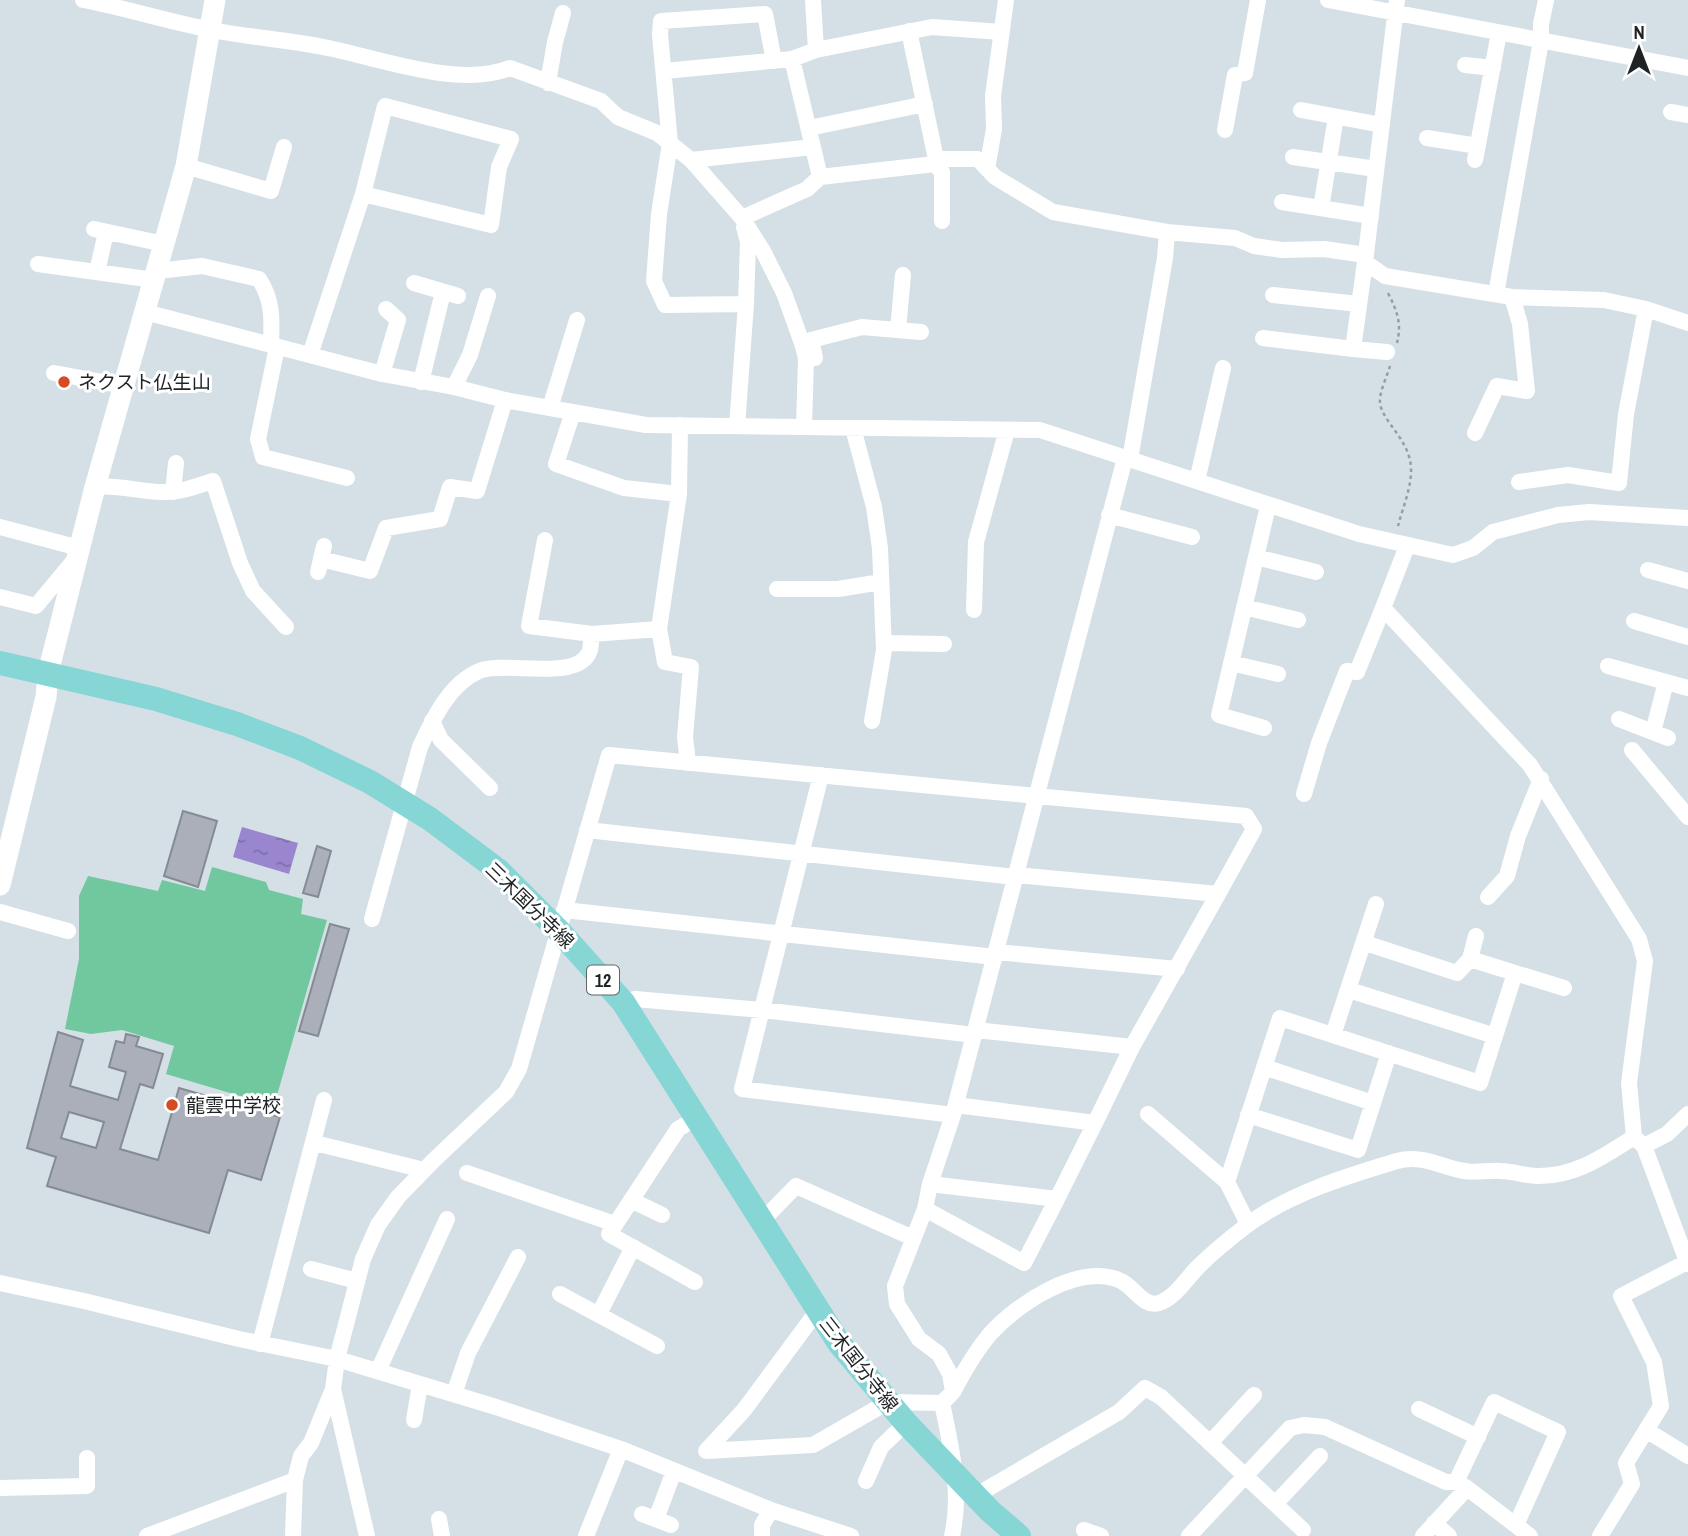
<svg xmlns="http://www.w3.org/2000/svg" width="1688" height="1536" font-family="'Archivo Narrow','Noto Sans JP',sans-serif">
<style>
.pitch{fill:#71c89e}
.water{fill:url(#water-ripples)}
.building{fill:#aaafb9;stroke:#858b94;stroke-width:2;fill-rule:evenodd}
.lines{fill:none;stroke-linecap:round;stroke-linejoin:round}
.path{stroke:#959fa3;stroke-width:2.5;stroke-dasharray:3.5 3.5;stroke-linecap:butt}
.street{stroke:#fff;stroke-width:16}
.secondary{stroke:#fff;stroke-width:21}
.primary{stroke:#86d6d6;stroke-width:24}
.poi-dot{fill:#d54c22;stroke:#fff;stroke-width:2.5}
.labels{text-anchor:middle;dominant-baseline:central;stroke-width:6;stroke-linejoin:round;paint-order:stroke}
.shield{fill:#fff;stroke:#626566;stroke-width:2}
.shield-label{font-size:18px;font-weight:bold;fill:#1f2325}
.poi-label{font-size:19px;fill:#1f2325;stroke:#fff;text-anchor:start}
.street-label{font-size:19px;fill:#1f2325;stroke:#fff}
</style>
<defs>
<pattern id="water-ripples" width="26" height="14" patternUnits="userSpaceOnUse" patternTransform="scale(1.75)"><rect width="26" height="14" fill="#9a86cf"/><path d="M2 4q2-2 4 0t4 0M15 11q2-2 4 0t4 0" fill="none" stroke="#7d6da8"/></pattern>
</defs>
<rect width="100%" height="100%" fill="#d4e0e6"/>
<!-- pitch -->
<path class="pitch" d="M212,867L266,882L269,890L303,899L301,914L327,920L274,1106L166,1074L174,1046L122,1030L91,1034L65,1029L79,959V896L88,876L158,891L162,880L205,891Z"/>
<!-- water -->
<path class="water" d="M242,827L298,843L289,874L233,857Z"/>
<!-- building -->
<path class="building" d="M183,811L217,821L198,887L164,876Z
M317,846L331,851L318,897L303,893Z
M330,924L349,929L318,1036L299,1031Z
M58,1032L83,1040L70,1086L118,1100L126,1072L109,1067L116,1041L124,1043L126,1034L139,1037L136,1046L163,1054L153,1088L140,1084L120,1149L158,1160L179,1088L280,1117L261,1180L228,1170L209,1233L47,1186L56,1157L27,1148ZM69,1112L104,1122L96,1148L61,1138Z"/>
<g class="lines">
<!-- path -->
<path class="path" d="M1388,293C1397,311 1402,323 1397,343
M1390,366C1387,377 1379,392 1380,403C1382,421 1409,439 1411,467C1412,486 1403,507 1398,526"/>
<!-- street -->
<path class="street" d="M83,0C126,8 169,22 212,30C252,38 294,40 333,49C383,60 461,88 510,68L601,101L618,117L657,133L691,160L742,218L763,251L784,293L802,343L806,358L804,427
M813,0L816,50
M1328,0L1688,68
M1397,0L1365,262L1385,276L1512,297L1604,300L1646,309L1688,323
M792,59L820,177L935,164L936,159L909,31
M1465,65L1493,68
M664,71L792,59L816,50L932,27L1002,32
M548,83L555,42L563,13
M1301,110L1382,125
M1671,112L1688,115
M809,128L925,104
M1225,130L1235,75L1245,73L1258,0
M1427,138L1478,146
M1293,157L1376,169
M936,159H978L995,177L1053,212L1167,232L1235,238L1254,246L1282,250L1324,249L1366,255
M691,160L813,147
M1475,160L1499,33
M935,164L942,172V221
M186,166L271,191L284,147
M987,169L994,129L993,96L1006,0
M1282,202L1371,216
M1321,208L1336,117
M742,218L807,189L820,177
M744,227L748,242L746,304L665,305L654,281L659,214L670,143L660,35L661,21L765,14L774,61
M94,229L164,244
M1365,262L1353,349L1387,352
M38,264L154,280
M157,271L202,266L259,279C273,300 272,320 271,345
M97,272L106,232
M414,283L458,296
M1496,294L1541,41V24L1546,0
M1273,295L1359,304
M145,312L382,374L454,387L505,400L646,425L1040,430L1359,534L1453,555L1473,548L1493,532L1558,515L1589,512L1688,518
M898,330L903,275
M1263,338L1353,349
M277,347L258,439L263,457L347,478
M310,355L363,194L385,106L511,139L499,167L491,225L363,194
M815,358L811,340L862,327L921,332
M54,373L124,386
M382,374L398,320L386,309
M421,382L443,292
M454,387L470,355L488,296
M550,408L577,320
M573,412L556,464L624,488L679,494
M737,426L746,304
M853,428L874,507L880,548L884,650L872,721
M1475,433L1497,386L1527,391L1520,324L1512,297
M1130,459L1165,258L1167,232
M1197,481L1223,368
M1519,482L1568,475L1619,483L1626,414L1646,309
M95,487C118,484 139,492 163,492C179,493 197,486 213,481L240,563L253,591L286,627
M173,492L176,463
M1109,515L1192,537
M0,527L79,548
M545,540L529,626L592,634L659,629L665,662L691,667L685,737L688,763
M1407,546L1383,608L1530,765L1639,939L1645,961L1629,1083L1634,1137L1644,1146L1688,1264
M1256,557L1316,572
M321,559L370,571L386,528L440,519L450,487L477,491L505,400
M1648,570L1688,581
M318,572L324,546
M777,589H838L881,582
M0,597L36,606L76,558
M1244,607L1298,620
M974,610L976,542L1007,430
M1634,621L1688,637
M659,629L679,494L680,425
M884,643L944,644
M1231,663L1278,674
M1608,666L1688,688
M1619,719L1668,738
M432,721L441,740L490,788
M1264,728L1219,715L1268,506
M1653,732L1666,682
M1632,750L1688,817
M821,775L742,1089L953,1115
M1304,794L1319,743L1347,671L1357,672L1383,608
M587,830L1015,877
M1016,875L1218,894L1132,1047
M1488,897L1507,876L1518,836L1541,779
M564,910L995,957
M0,912L68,931
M372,919L420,747C433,719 449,684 479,671C506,660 580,683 590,650C591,645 591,639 592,634
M1365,943L1457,973L1470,959L1476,936
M996,952L1177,969
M1470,959L1564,988
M1349,990L1495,1036
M623,1002L635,999L762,1010L974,1035
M976,1030L1132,1047L1095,1123
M1333,1035L1376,904
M1264,1067L1373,1103
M956,1105L1095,1123L1057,1199
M1148,1114L1227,1182
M1248,1115L1358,1150L1389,1053
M319,1144L424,1170
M1644,1146L1667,1134L1688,1114
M467,1173L615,1224
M631,1200L662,1215
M925,1209L1024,1263L1057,1199L930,1184
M762,1221L796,1186L913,1238
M1248,1224L1227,1182L1280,1018L1480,1083L1515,973
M311,1269L357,1281
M695,1282L609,1234L678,1129L698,1117
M0,1283L84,1301L239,1339L337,1359L496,1407L621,1449L771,1510L851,1536
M560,1294L657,1346
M818,1310L744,1410L706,1451L813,1445L888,1402L942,1403
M599,1314L633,1247
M260,1344L324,1100
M378,1371L447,1219
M333,1389L367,1536
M953,1392C964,1371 975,1352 990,1334C1017,1304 1079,1262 1121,1281C1134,1287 1144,1308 1159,1303C1175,1298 1187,1278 1198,1267C1213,1252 1229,1239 1246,1226C1288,1194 1347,1176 1397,1161C1421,1154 1441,1167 1464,1171C1476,1173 1489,1170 1501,1171C1513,1171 1525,1176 1537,1176C1575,1177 1604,1156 1634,1137
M454,1394L468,1353L518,1257
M1419,1409L1478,1437
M414,1420L420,1384
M1646,1430L1688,1456
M1210,1443L1254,1395
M866,1481L881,1447L906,1423
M0,1488L87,1486V1458
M975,1496L1119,1412L1145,1388L1161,1397L1303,1530
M1275,1504L1320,1456
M642,1514L671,1525
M439,1519L442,1536
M656,1519L674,1471
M1434,1523L1449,1536
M1516,1525L1558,1432L1494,1402L1456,1482L1467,1488L1530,1536
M1084,1530L1101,1536
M147,1536L295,1480
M293,1536L295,1480L301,1456L311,1443L333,1389L337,1359L363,1259L378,1225L398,1197L434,1160L506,1092L519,1069L609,755L1246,816L1254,829L1218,894
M586,1536L621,1449
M762,1536V1525L771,1510
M952,1536C962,1492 951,1446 942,1403L953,1392L950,1374L939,1354L919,1339L897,1304L895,1286L925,1209L930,1184L953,1115L1125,458
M1189,1536L1290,1428L1304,1425L1325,1427L1446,1482H1456
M1423,1536L1467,1488
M1600,1536L1632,1484L1626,1463L1661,1406L1654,1362L1621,1296L1687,1262"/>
<!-- secondary -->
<path class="secondary" d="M0,885L46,697L48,673L95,487L186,166L215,0"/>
<!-- primary -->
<path class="primary" d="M0,663L156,699L237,724L300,748L370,782L430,819L498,870L559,931L623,1002L839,1343L906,1423L990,1511L1019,1536"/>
</g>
<!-- markers -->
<g class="poi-dot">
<circle cx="64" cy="382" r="7"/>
<circle cx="172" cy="1105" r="7"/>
</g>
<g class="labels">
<!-- shield labels -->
<rect class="shield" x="587" y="965.5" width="32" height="29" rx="5"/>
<g class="shield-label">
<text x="603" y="980">12</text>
</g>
<!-- poi labels -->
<g class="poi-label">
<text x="78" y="382">ネクスト仏生山</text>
<text x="186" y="1105">龍雲中学校</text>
</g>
<!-- street labels -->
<g class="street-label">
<text transform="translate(530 905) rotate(44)">三木国分寺線</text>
<text transform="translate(859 1364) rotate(52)">三木国分寺線</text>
</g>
</g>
<!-- north arrow -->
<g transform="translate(1639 49)" stroke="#ffffff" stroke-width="5" paint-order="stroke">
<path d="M0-5L12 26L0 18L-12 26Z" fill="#1f2325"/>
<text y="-10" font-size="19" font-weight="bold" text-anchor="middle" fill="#1f2325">N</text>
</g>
</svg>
